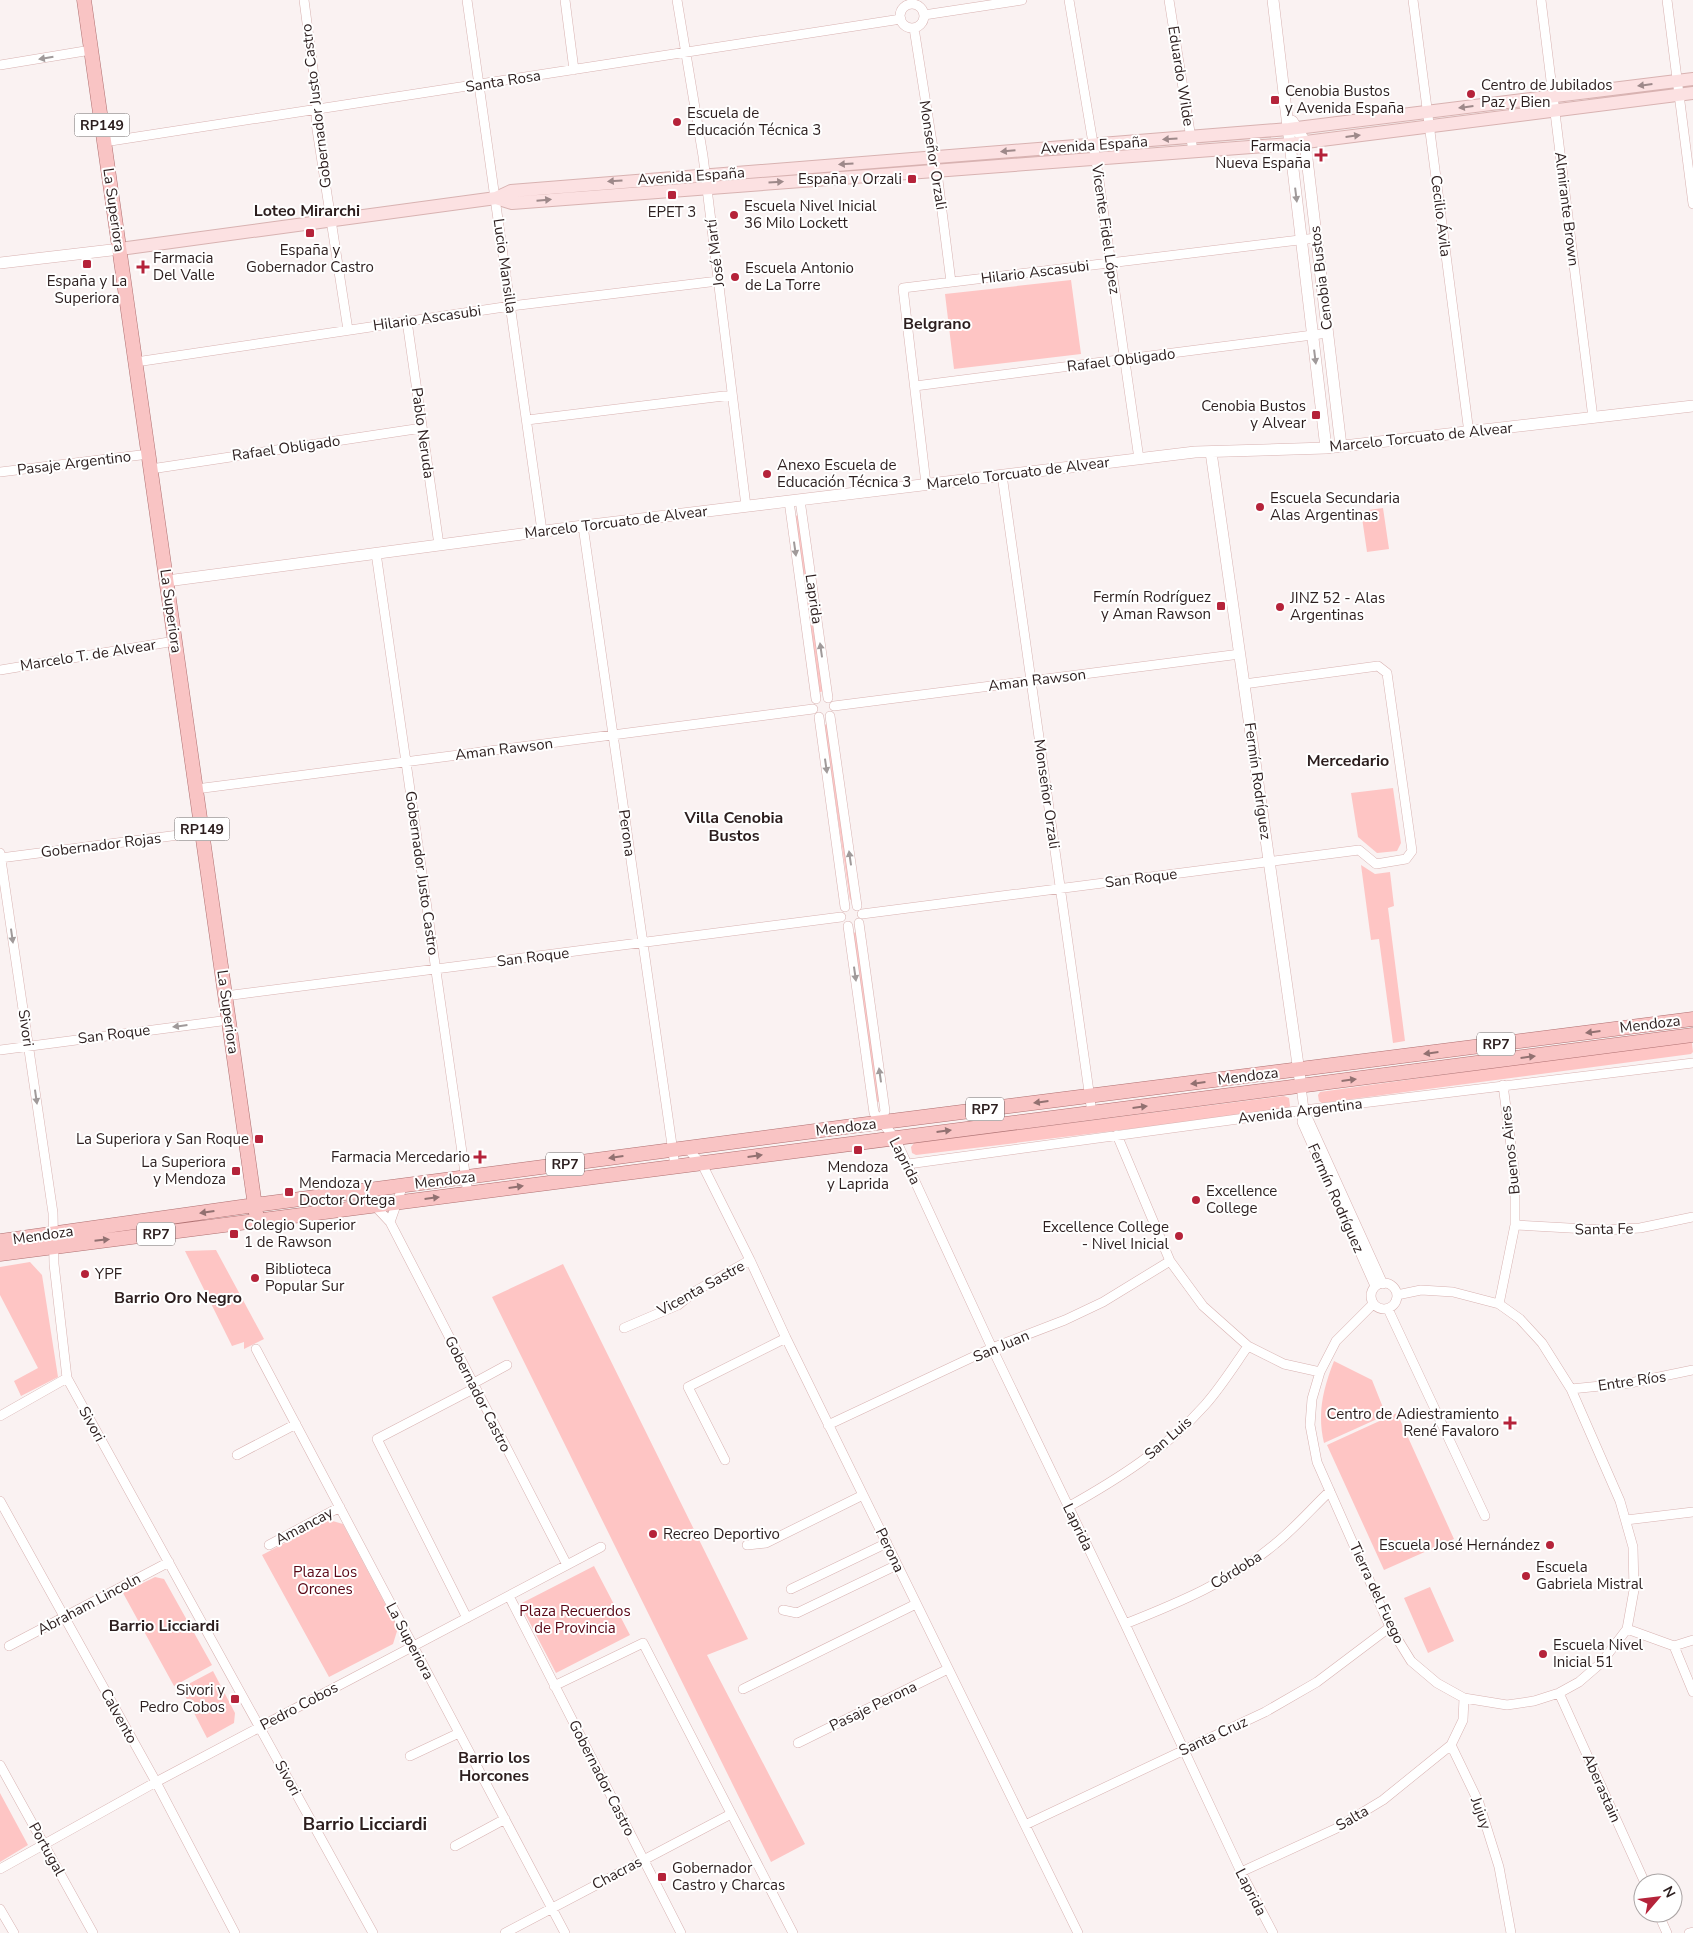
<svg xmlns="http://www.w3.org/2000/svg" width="1693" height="1933" font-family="'Nunito Sans',sans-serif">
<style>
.green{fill:#fec5c4}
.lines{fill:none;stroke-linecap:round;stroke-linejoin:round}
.minor-casing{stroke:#d8b2b1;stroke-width:10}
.tertiary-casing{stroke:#d8b2b1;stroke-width:12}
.secondary-casing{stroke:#d8b2b1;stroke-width:14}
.primary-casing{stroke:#af7071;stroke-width:15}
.minor{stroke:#fff;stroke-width:9}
.tertiary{stroke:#fff;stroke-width:11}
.secondary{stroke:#fce1e2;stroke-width:12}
.primary{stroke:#f9c4c4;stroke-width:14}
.oneway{fill:#a09a9a}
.oneway2{fill:#9e898a}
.oneway3{fill:#927171}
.poi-dot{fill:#b5233a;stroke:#fff;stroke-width:2}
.labels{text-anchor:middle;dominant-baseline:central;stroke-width:4;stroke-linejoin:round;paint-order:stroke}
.shield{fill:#fff;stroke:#6b6262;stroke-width:1}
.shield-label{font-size:14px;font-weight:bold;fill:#2c1e1e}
.street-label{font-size:15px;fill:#2c1e1e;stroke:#fff}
.poi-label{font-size:15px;fill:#2c1e1e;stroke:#fff;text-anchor:start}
.park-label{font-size:15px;fill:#590615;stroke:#fff}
.neighbourhood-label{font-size:16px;font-weight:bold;fill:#2c1e1e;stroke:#fff}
.quarter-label{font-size:18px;font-weight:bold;fill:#2c1e1e;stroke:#fff}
</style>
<rect width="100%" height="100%" fill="#faf2f2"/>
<!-- green -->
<path class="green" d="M1071,280L1081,354L954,369L945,294Z
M1383,508L1389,549L1367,552L1361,511Z
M798,515L823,691L821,692H819L795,516Z
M827,724L852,899L850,900L824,725Z
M1393,788L1401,843L1397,851L1377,853L1358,837L1351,793Z
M1361,865L1375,874L1390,872L1394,906L1388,908L1405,1041L1393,1043L1379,939L1371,940Z
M856,932L880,1101L878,1102L876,1101L853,933Z
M1685,1041L1692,1043L1693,1052L1691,1054L1322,1103L1319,1101L1318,1095L1320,1092Z
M1284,1096L1289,1098L1290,1106L1287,1110L916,1155L912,1153L911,1147L914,1143Z
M216,1250L264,1339L244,1349V1342L232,1346L185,1251Z
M30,1262L42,1275L58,1377L21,1396L14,1381L38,1368L0,1295V1267Z
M563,1264L748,1639L707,1655L805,1844L771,1862L492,1297Z
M1334,1361L1372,1380L1386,1415L1324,1443C1317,1414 1323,1389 1334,1361Z
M1397,1413L1454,1539L1384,1570L1327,1445Z
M329,1520L343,1524L398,1628L393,1644L329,1677L262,1555Z
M594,1566L630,1635L556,1673L520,1604Z
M155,1577L164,1579L212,1665L174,1686L123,1593Z
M1430,1587L1454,1641L1428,1653L1404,1598Z
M213,1671L235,1713L234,1723L207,1738L181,1688Z
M0,1793L28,1845L0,1862Z"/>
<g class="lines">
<defs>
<path id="minor" d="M304,0L317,99L316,123L348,330
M467,0L542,531
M565,0L574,70
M677,0L703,156L746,506
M1069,0L1097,167L1139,459
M1169,0L1193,151
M1413,0L1469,433
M1541,0L1593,418
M1667,0L1693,204
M900 16a12 12 0 1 1 24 0a12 12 0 1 1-24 0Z
M924,15L1022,0
M914,28L938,180L951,282
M0,65L91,50
M104,142L901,19
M407,321L439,545
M136,362L511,306L718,281
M915,386L1328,333
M527,420L732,395
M151,469L422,428
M0,472L149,454
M1002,475L1092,1113
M926,484L903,288L1316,238
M800,500L828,698
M789,501L816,699
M583,526L675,1166
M376,553L468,1194
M0,670L175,641
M834,706L1240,654
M830,716L857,906
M819,717L845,907
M196,789L813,709
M0,853L53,1213L54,1264L67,1378L373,1933
M0,858L202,832
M862,914L1359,850L1376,864L1406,859L1412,851L1387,673L1378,666L1244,684
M859,923L885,1111L881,1122
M848,926L874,1113L895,1138L992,1348L1125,1624L1241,1872L1273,1933
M225,996L841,917
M0,1050L229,1020
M1301,1086L1304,1110L1302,1122L1375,1286
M1304,1110L1383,1284
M1117,1135L1170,1261L1203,1306L1248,1346L1284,1364L1320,1372
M687,1148L703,1166L750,1260L786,1338L1078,1933
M908,1164L1304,1110L1693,1063
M361,1191L390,1222L567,1565
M390,1222L403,1185
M1515,1225L1605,1230L1640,1228L1693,1217
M1371 1296a13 13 0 1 1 26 0a13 13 0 1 1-26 0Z
M1373,1304L1336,1341L1320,1372L1312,1399L1310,1425L1317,1462L1390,1627L1411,1661L1437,1683L1464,1698L1507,1705L1534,1701L1559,1693L1579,1682L1601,1663L1627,1629L1634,1590L1633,1547L1620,1501L1571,1389L1542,1343L1520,1319L1499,1304L1453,1292L1421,1290L1397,1295
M1499,1304L1515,1225V1176L1503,1085
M1388,1309L1485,1516
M624,1328L678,1305L694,1292L750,1260
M256,1349L565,1933
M472,1384L507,1365
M1571,1389L1630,1383L1693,1370
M0,1416L67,1378
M828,1425L992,1348L1065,1320L1103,1302L1170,1261
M237,1455L296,1424
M725,1460L688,1387L786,1338
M0,1501L156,1782L235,1933
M1068,1507C1118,1479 1167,1448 1205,1405C1221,1387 1234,1366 1248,1346
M1626,1520L1693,1512
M269,1545L340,1507
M747,1545L766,1543L863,1495
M791,1589L887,1543
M509,1596L681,1933
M783,1610L797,1613L897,1565
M467,1618L377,1439L475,1388
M1125,1624C1178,1603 1231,1581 1275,1544C1295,1528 1312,1508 1330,1491
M1627,1629L1674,1646L1693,1640
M9,1646L169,1562
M1674,1646L1693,1692
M554,1686L643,1643L793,1933
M743,1689L916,1604
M1559,1693L1645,1883
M1464,1698L1463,1720L1451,1745L1479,1803L1499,1867L1511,1933
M798,1743L948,1669
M410,1756L459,1733
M0,1765L93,1933
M1025,1825L1265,1712L1317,1682L1390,1627
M455,1846L505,1819
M0,1869L156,1782L601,1547
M1241,1872L1335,1829L1383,1800L1451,1745
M0,1909L14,1933
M1658,1913L1667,1933
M505,1933L731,1814
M1689,1933L1693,1932"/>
<path id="tertiary" d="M1273,0L1326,448
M1292,121L1305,142L1341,446
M0,263L120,249
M1211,452L1301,1086
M167,581L583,526L1195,452L1326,448L1693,406"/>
<path id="secondary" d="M496,198L512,203L1290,144L1693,93
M120,249L496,198L511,191L1289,129L1693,79"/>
<path id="primary" d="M84,0L256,1213
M0,1241L255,1205L860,1125L1693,1019
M0,1254L1693,1035"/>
</defs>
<!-- minor casing -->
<use href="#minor" class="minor-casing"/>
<!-- tertiary casing -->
<use href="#tertiary" class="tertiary-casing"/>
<!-- secondary casing -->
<use href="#secondary" class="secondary-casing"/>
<!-- primary casing -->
<use href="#primary" class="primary-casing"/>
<!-- minor -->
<use href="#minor" class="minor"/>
<!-- tertiary -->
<use href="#tertiary" class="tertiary"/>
<!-- secondary -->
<use href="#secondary" class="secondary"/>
<!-- primary -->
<use href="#primary" class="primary"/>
</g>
<!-- one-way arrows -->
<defs><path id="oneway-solid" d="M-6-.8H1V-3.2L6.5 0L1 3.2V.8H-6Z" transform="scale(1.25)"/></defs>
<g class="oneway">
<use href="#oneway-solid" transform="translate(46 58) rotate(171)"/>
<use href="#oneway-solid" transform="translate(1296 195) rotate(83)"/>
<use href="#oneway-solid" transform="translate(1315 357) rotate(83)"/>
<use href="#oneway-solid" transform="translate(795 549) rotate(82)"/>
<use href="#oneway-solid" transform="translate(821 650) rotate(-98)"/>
<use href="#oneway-solid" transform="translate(826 766) rotate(82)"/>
<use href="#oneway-solid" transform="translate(850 858) rotate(-98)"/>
<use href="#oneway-solid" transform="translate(12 936) rotate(82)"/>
<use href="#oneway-solid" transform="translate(855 974) rotate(82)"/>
<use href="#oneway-solid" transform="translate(180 1026) rotate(173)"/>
<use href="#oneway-solid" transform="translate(880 1075) rotate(-98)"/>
<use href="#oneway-solid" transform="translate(36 1097) rotate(82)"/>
</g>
<g class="oneway2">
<use href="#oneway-solid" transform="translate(1645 85) rotate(173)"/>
<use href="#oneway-solid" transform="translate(1466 107) rotate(173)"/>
<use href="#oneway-solid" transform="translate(1353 136) rotate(-7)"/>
<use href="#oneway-solid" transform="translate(1170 139) rotate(176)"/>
<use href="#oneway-solid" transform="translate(1008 151) rotate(175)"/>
<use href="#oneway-solid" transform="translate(846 164) rotate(176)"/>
<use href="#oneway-solid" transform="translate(615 181) rotate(176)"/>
<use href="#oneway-solid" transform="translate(776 182) rotate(-4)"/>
<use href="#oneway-solid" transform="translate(544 200) rotate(-5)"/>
</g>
<g class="oneway3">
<use href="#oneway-solid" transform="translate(1593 1032) rotate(173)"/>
<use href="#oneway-solid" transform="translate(1431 1053) rotate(173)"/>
<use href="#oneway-solid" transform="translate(1528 1057) rotate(-7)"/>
<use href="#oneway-solid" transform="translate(1349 1080) rotate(-7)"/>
<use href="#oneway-solid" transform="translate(1198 1083) rotate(173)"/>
<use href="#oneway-solid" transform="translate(1041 1102) rotate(173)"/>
<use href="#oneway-solid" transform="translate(1140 1107) rotate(-7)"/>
<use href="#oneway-solid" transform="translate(944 1131) rotate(-7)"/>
<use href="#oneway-solid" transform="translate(755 1156) rotate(-8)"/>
<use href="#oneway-solid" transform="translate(616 1157) rotate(172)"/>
<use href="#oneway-solid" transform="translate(516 1187) rotate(-8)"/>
<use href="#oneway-solid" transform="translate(432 1198) rotate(-7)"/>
<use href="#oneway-solid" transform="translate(207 1212) rotate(172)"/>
<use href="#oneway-solid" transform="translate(102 1240) rotate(-6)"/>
</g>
<!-- markers -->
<g class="poi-dot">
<circle cx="1471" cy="94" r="5"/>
<rect x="1270" y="95" width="10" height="10" rx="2.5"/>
<circle cx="677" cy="122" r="5"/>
<path d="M1318.5 147.5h5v5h5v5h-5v5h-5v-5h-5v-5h5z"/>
<rect x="907" y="174" width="10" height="10" rx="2.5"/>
<rect x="667" y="190" width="10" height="10" rx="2.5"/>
<circle cx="734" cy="215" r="5"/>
<rect x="305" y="228" width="10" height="10" rx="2.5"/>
<rect x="82" y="259" width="10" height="10" rx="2.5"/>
<path d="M140.5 259.5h5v5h5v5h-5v5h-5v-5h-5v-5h5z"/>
<circle cx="735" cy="277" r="5"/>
<rect x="1311" y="410" width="10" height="10" rx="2.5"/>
<circle cx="767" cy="474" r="5"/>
<circle cx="1260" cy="507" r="5"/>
<rect x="1216" y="601" width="10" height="10" rx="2.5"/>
<circle cx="1280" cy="607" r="5"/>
<rect x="254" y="1134" width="10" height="10" rx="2.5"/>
<rect x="853" y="1145" width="10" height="10" rx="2.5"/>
<path d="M477.5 1149.5h5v5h5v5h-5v5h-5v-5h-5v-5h5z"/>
<rect x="231" y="1166" width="10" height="10" rx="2.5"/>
<rect x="284" y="1187" width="10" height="10" rx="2.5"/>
<circle cx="1196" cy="1200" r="5"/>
<rect x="229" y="1229" width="10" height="10" rx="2.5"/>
<circle cx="1179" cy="1236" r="5"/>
<circle cx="85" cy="1274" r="5"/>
<circle cx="255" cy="1278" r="5"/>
<path d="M1507.5 1415.5h5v5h5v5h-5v5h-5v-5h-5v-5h5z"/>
<circle cx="653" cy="1534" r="5"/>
<circle cx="1550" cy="1545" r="5"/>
<circle cx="1526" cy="1576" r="5"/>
<circle cx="1543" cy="1654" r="5"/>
<rect x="230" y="1694" width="10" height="10" rx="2.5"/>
<rect x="657" y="1872" width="10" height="10" rx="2.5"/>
</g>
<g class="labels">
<!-- shield labels -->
<g class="shield">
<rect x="74.5" y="113.5" width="55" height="23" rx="4"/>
<rect x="174.5" y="817.5" width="55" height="23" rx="4"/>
<rect x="1477" y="1032.5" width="38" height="23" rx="4"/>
<rect x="966" y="1097.5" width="38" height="23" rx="4"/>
<rect x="546" y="1152.5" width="38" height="23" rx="4"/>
<rect x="137" y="1222.5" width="38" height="23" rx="4"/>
</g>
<g class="shield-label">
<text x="102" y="125">RP149</text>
<text x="202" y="829">RP149</text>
<text x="1496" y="1044">RP7</text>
<text x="985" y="1109">RP7</text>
<text x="565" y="1164">RP7</text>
<text x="156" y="1234">RP7</text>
</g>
<!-- street labels -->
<g class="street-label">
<text transform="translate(1181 76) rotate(81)">Eduardo Wilde</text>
<text transform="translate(503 81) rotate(-9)">Santa Rosa</text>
<text transform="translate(316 106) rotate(-97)">Gobernador Justo Castro</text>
<text transform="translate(1094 145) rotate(-4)">Avenida España</text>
<text transform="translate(933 155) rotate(81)">Monseñor Orzali</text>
<text transform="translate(691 176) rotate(-4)">Avenida España</text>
<text transform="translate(1567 209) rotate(83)">Almirante Brown</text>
<text transform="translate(114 210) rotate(82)">La Superiora</text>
<text transform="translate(1441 216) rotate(83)">Cecilio Ávila</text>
<text transform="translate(1106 229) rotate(82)">Vicente Fidel López</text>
<text transform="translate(715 253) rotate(-97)">José Martí</text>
<text transform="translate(505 266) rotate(82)">Lucio Mansilla</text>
<text transform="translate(1035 272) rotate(-7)">Hilario Ascasubi</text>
<text transform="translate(1321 278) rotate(-97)">Cenobia Bustos</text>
<text transform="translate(427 318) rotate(-8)">Hilario Ascasubi</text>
<text transform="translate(1121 360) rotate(-7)">Rafael Obligado</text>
<text transform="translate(423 433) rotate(82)">Pablo Neruda</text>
<text transform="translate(1421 437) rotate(-6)">Marcelo Torcuato de Alvear</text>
<text transform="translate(286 448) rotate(-8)">Rafael Obligado</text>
<text transform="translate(74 463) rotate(-7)">Pasaje Argentino</text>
<text transform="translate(1018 473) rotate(-7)">Marcelo Torcuato de Alvear</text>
<text transform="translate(616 522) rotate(-7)">Marcelo Torcuato de Alvear</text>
<text transform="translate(814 599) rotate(82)">Laprida</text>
<text transform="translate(171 611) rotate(82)">La Superiora</text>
<text transform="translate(88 655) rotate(-9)">Marcelo T. de Alvear</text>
<text transform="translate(1037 680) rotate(-7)">Aman Rawson</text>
<text transform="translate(504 749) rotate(-7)">Aman Rawson</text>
<text transform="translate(1258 781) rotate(82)">Fermín Rodríguez</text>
<text transform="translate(1047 794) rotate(82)">Monseñor Orzali</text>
<text transform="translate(627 833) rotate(82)">Perona</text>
<text transform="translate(101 845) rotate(-7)">Gobernador Rojas</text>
<text transform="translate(422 873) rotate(82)">Gobernador Justo Castro</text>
<text transform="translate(1141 878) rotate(-7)">San Roque</text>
<text transform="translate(533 957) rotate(-7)">San Roque</text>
<text transform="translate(228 1012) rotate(82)">La Superiora</text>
<text transform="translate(1650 1024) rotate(-7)">Mendoza</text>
<text transform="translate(26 1028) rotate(82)">Sivori</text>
<text transform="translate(114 1034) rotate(-7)">San Roque</text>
<text transform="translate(1248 1076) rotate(-7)">Mendoza</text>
<text transform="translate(1300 1111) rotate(-7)">Avenida Argentina</text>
<text transform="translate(846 1127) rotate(-7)">Mendoza</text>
<text transform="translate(1510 1150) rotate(-96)">Buenos Aires</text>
<text transform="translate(905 1161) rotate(63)">Laprida</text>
<text transform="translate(445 1180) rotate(-7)">Mendoza</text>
<text transform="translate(1336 1198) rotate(66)">Fermín Rodríguez</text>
<text transform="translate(1604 1229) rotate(-1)">Santa Fe</text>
<text transform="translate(43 1235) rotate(-8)">Mendoza</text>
<text transform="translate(701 1288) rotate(-29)">Vicenta Sastre</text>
<text transform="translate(1001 1346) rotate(-23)">San Juan</text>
<text transform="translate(1632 1381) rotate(-8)">Entre Ríos</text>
<text transform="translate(478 1394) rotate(63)">Gobernador Castro</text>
<text transform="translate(92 1424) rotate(61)">Sivori</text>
<text transform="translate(1168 1438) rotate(-41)">San Luis</text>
<text transform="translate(304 1526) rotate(-28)">Amancay</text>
<text transform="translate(1078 1527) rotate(64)">Laprida</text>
<text transform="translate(890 1550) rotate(64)">Perona</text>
<text transform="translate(1236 1570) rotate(-32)">Córdoba</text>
<text transform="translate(1377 1593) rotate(65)">Tierra del Fuego</text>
<text transform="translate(89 1604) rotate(-28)">Abraham Lincoln</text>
<text transform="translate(410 1641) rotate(62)">La Superiora</text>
<text transform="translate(299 1706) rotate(-28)">Pedro Cobos</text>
<text transform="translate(873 1706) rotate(-26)">Pasaje Perona</text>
<text transform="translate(119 1716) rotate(61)">Calvento</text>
<text transform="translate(1213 1736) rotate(-25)">Santa Cruz</text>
<text transform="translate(288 1778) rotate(61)">Sivori</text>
<text transform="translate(602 1778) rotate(63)">Gobernador Castro</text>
<text transform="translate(1602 1788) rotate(66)">Aberastain</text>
<text transform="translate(1481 1813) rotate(70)">Jujuy</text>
<text transform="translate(1352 1818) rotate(-30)">Salta</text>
<text transform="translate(47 1849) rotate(61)">Portugal</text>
<text transform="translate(617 1873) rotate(-28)">Chacras</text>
<text transform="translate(1251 1892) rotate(63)">Laprida</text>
</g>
<!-- poi labels -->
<g class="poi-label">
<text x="1481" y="85">Centro de Jubilados<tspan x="1481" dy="17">Paz y Bien</tspan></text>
<text x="1285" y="91">Cenobia Bustos<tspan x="1285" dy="17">y Avenida España</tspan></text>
<text x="687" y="113">Escuela de<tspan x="687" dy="17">Educación Técnica 3</tspan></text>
<text x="1311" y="146" text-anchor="end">Farmacia<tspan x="1311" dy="17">Nueva España</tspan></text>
<text x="902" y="179" text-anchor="end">España y Orzali</text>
<text x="744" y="206">Escuela Nivel Inicial<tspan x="744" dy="17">36 Milo Lockett</tspan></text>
<text x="672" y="212" text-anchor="middle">EPET 3</text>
<text x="310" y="250" text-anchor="middle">España y<tspan x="310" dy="17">Gobernador Castro</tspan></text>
<text x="153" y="258">Farmacia<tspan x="153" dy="17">Del Valle</tspan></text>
<text x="745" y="268">Escuela Antonio<tspan x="745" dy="17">de La Torre</tspan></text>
<text x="87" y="281" text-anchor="middle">España y La<tspan x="87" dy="17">Superiora</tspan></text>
<text x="1306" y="406" text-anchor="end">Cenobia Bustos<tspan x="1306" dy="17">y Alvear</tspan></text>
<text x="777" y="465">Anexo Escuela de<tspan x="777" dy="17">Educación Técnica 3</tspan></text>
<text x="1270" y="498">Escuela Secundaria<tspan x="1270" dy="17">Alas Argentinas</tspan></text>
<text x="1211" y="597" text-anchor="end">Fermín Rodríguez<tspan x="1211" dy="17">y Aman Rawson</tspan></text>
<text x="1290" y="598">JINZ 52 - Alas<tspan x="1290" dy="17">Argentinas</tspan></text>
<text x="249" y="1139" text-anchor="end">La Superiora y San Roque</text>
<text x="470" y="1157" text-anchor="end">Farmacia Mercedario</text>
<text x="226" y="1162" text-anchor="end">La Superiora<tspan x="226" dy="17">y Mendoza</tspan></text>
<text x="858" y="1167" text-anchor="middle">Mendoza<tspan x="858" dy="17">y Laprida</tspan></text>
<text x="299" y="1183">Mendoza y<tspan x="299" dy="17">Doctor Ortega</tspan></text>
<text x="1206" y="1191">Excellence<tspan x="1206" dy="17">College</tspan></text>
<text x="244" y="1225">Colegio Superior<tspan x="244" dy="17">1 de Rawson</tspan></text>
<text x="1169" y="1227" text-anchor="end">Excellence College<tspan x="1169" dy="17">- Nivel Inicial</tspan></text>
<text x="265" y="1269">Biblioteca<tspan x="265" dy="17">Popular Sur</tspan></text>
<text x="95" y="1274">YPF</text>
<text x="1499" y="1414" text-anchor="end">Centro de Adiestramiento<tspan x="1499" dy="17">René Favaloro</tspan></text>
<text x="663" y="1534">Recreo Deportivo</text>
<text x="1540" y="1545" text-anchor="end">Escuela José Hernández</text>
<text x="1536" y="1567">Escuela<tspan x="1536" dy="17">Gabriela Mistral</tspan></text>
<text x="1553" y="1645">Escuela Nivel<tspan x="1553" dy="17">Inicial 51</tspan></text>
<text x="225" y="1690" text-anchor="end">Sivori y<tspan x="225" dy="17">Pedro Cobos</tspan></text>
<text x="672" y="1868">Gobernador<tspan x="672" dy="17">Castro y Charcas</tspan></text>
</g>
<!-- park labels -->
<g class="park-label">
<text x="325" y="1572">Plaza Los<tspan x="325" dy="17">Orcones</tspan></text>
<text x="575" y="1611">Plaza Recuerdos<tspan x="575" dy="17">de Provincia</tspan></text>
</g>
<!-- neighbourhood labels -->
<g class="neighbourhood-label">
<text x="307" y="211">Loteo Mirarchi</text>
<text x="937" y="324">Belgrano</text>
<text x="1348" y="761">Mercedario</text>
<text x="734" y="818">Villa Cenobia<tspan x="734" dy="18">Bustos</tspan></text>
<text x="178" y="1298">Barrio Oro Negro</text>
<text x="164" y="1626">Barrio Licciardi</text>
<text x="494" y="1758">Barrio los<tspan x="494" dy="18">Horcones</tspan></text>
</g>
<!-- quarter labels -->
<g class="quarter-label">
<text x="365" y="1824">Barrio Licciardi</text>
</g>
</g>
<!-- north arrow -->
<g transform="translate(1658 1898) rotate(62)"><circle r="24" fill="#ffffff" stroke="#aba5a5"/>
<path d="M0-4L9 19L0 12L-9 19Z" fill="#b5233a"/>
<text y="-8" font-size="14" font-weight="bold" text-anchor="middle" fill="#2c1e1e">N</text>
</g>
</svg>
